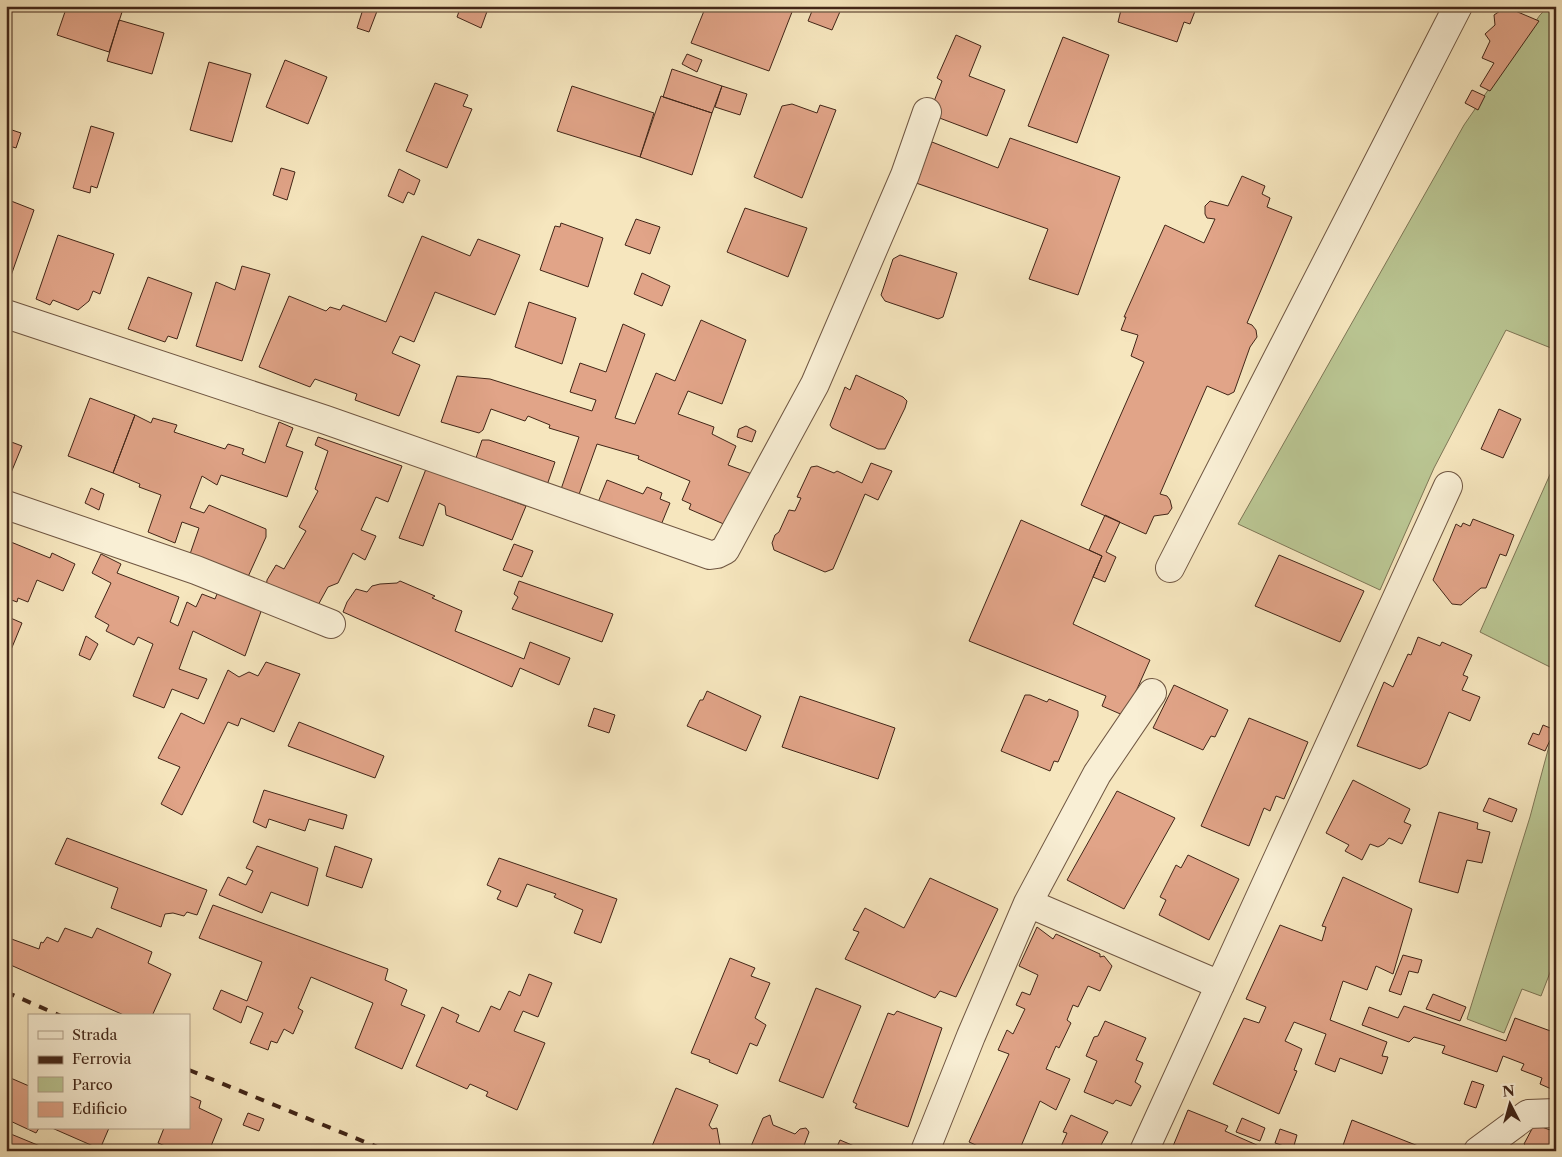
<svg xmlns="http://www.w3.org/2000/svg" width="1562" height="1157" font-family="'Libre Caslon Text',serif">
<style>
.green{fill:#bac693;stroke:#7e7656}
.building{fill:#e1a488;stroke:#422618}
.lines{fill:none;stroke-linecap:round;stroke-linejoin:round}
.street-casing{stroke:#6f5642;stroke-width:30}
.street{stroke:#f9efd5;stroke-width:28}
.rail{stroke:#422618;stroke-width:4;stroke-dasharray:9 9;stroke-linecap:butt}
</style>
<rect width="100%" height="100%" fill="#f6e6be"/>
<filter id="stains"><feTurbulence type="fractalNoise" baseFrequency=".004" numOctaves="4"/><feColorMatrix values="0 0 0 0 .2 0 0 0 0 .09 0 0 0 0 .02 0 0 0 .5 -.17"/></filter>
<radialGradient id="worn" r=".72"><stop offset=".6" stop-color="#630" stop-opacity="0"/><stop offset="1" stop-color="#630" stop-opacity=".3"/></radialGradient>
<!-- green -->
<path class="green" d="M1549,6H1556V350L1506,330L1434,468L1380,590L1238,524L1464,125L1540,15Z
M1556,461V670L1480,632Z
M1556,720V957L1541,996L1522,989L1504,1033L1467,1019L1530,817Z"/>
<!-- building -->
<path class="building" d="M67,6H124L109,52L57,35Z
M364,6H379L369,32L357,28Z
M461,6H489L481,28L457,17Z
M706,6H779L792,12L769,71L691,43Z
M814,6L842,7L832,30L808,21Z
M1113,6H1197L1190,24L1184,22L1177,42L1118,22L1121,10Z
M1506,7L1539,21L1490,91L1480,86L1494,63L1482,58L1490,41L1485,34L1495,25L1494,15Z
M119,20L164,33L152,74L107,61Z
M956,35L981,46L969,76L1005,90L987,136L929,114L942,81L937,78Z
M1063,37L1109,55L1077,143L1028,126Z
M687,54L702,60L697,72L682,64Z
M285,60L327,77L308,124L266,107Z
M209,62L251,74L232,142L190,130Z
M672,69L722,86L712,113L663,97Z
M435,83L468,95L463,106L472,109L447,168L406,151Z
M572,86L654,113L640,157L557,131Z
M722,86L747,94L740,115L715,107Z
M1472,90L1485,96L1478,110L1465,103Z
M661,96L712,113L692,175L640,157Z
M792,104L817,113L820,105L836,110L802,198L754,177L782,106Z
M91,126L114,133L97,188L91,186L90,193L73,188Z
M6,128L21,133L16,148L6,145Z
M1010,138L1120,177L1078,295L1029,279L1048,229L916,183L932,142L998,168Z
M281,168L295,172L287,200L273,195Z
M399,169L420,180L414,195L408,192L403,203L388,196Z
M1242,176L1265,186L1262,194L1270,198L1267,207L1292,217L1247,323L1252,325L1256,330L1257,337L1250,347L1234,392L1228,395L1207,386L1160,494L1167,496L1170,500L1172,508L1168,514L1154,516L1146,534L1081,505L1144,362L1131,356L1138,335L1121,330L1126,317H1124L1165,225L1204,243L1215,219L1207,218L1205,214V206L1210,201L1228,206Z
M6,199L34,210L7,287H6Z
M745,208L807,228L788,277L727,252Z
M636,219L660,227L650,254L625,245Z
M561,223L603,238L588,287L540,270L555,226L560,227Z
M58,235L114,254L100,294L93,291L89,301L78,310L53,300L50,305L36,299Z
M422,236L470,256L478,239L520,255L495,315L435,292L414,342L400,336L392,353L420,365L399,416L355,400L357,394L315,379L310,387L259,367L289,296L326,311L330,307L340,310L343,305L386,322Z
M900,255L957,273L943,317L938,319L885,301L881,295L893,259Z
M242,266L270,274L242,361L196,346L216,282L235,290Z
M642,273L670,286L662,306L634,294Z
M148,277L192,293L177,339L168,336L165,342L128,329Z
M529,302L576,318L562,364L515,347Z
M701,320L746,340L722,404L688,391L678,414L714,427L712,434L736,446L728,465L752,474L726,525L689,509L691,504L682,500L690,481L638,459L639,456L597,444L577,500L559,495L579,437L549,428L550,425L528,416L525,421L491,409L483,430L479,433L441,422L457,376L490,379L592,411L596,400L570,392L580,363L606,372L623,324L645,334L615,418L635,424L656,373L675,381Z
M856,375L903,397L907,401L905,408L885,449H878L832,428L830,425L845,387L850,390Z
M90,398L135,415L113,473L68,456Z
M1499,409L1521,419L1503,458L1481,449Z
M135,415L151,423L153,418L177,425L174,432L225,449L228,444L244,449L242,454L265,463L279,422L293,428L286,446L303,452L287,497L221,475L217,485L202,476L190,508L204,513L209,505L266,529V537L247,579L189,557L199,528L182,522L175,543L148,532L161,495L139,487L140,484L113,473Z
M746,426L756,431L752,442L737,437L739,429Z
M318,437L402,466L388,502L376,497L361,530L376,536L365,560L353,553L338,583L328,587L317,607L293,594L290,601L266,589L267,580L276,565L284,569L306,531L299,527L318,491L315,489L328,451L315,445Z
M6,440L22,446L6,485Z
M482,440H489L555,462L545,491L474,464Z
M871,463L892,471L878,500L865,494L833,569L825,572L774,550L772,543L775,535L779,532L789,510L795,511L801,498L797,497L811,467L817,466L834,473L837,471L862,483Z
M426,469L526,506L512,540L446,515L445,506L439,503L423,546L399,538Z
M607,480L643,494L647,487L662,493L660,499L670,503L659,530L597,505Z
M91,488L104,494L99,510L85,503Z
M1105,515L1120,522L1106,552L1116,557L1105,582L1093,577L1102,556L1089,550Z
M1473,519L1514,535L1506,556L1500,554L1486,588H1481L1461,605L1452,604L1433,580L1456,524L1461,527L1463,523L1470,526Z
M1021,520L1102,556L1073,624L1150,660L1125,716L1102,706L1106,696L969,641Z
M6,540L50,558L52,553L75,564L63,591L37,580L28,602L18,598L17,602L6,598Z
M514,544L533,551L522,577L503,570Z
M101,554L121,564L117,573L179,597L170,622L178,626L187,602L196,607L202,594L215,599L219,589L263,606L245,656L193,631L179,669L207,679L198,699L172,689L164,708L133,696L153,644L138,637L134,645L106,631L109,625L95,617L111,583L92,573Z
M1279,555L1364,591L1340,642L1255,606Z
M400,581L435,596L432,598L462,611L455,631L524,659L530,642L570,658L559,685L520,668L512,687L343,612L347,602L356,589L367,592L372,586L380,584L397,583Z
M519,581L613,614L602,642L512,609L518,597L514,594Z
M6,616L22,623L6,662Z
M86,636L98,644L90,660L79,655Z
M1418,637L1440,646L1442,642L1472,655L1463,675L1468,677L1462,690L1480,697L1470,721L1449,712L1427,765L1420,769L1357,746L1384,682L1393,687L1408,654L1411,655Z
M266,662L300,674L274,732L241,718L238,726L228,722L182,815L161,804L180,767L158,758L181,713L204,724L228,670L239,677L249,672L258,676Z
M1174,685L1228,710L1215,737L1211,736L1203,750L1153,728Z
M707,691L761,716L746,751L687,726L700,700H703Z
M1025,695H1030L1047,702L1049,699L1078,711V716L1058,762L1054,761L1050,771L1001,751Z
M800,696L895,728L878,779L782,747Z
M594,708L615,715L609,733L588,726Z
M1249,718L1308,742L1284,799L1276,796L1270,811L1264,808L1249,846L1201,826Z
M299,722L384,756L375,778L288,746Z
M1543,725L1555,730L1545,751L1528,744L1533,733L1539,735Z
M1353,780L1410,809L1404,822L1411,825L1402,844L1389,838L1384,844L1378,847L1370,844L1362,860L1345,851L1349,845L1326,833Z
M264,790L347,815L343,829L309,819L305,831L269,819L266,828L253,822Z
M1117,791L1175,818L1124,909L1067,880Z
M1489,798L1517,809L1512,822L1483,811Z
M1439,812L1478,823L1477,829L1490,832L1482,863L1467,860L1458,893L1419,882Z
M67,838L207,890L197,915L187,912L184,916L173,913L165,914L161,927L111,908L118,888L55,864Z
M257,846L318,868L308,906L271,892L262,913L219,895L228,877L246,885L253,871L246,868Z
M335,846L372,859L362,888L326,876Z
M1188,855L1239,879L1209,940L1159,915L1166,900L1160,897L1176,865L1181,868Z
M499,858L617,899L601,943L574,933L583,910L554,897L556,894L527,884L517,907L497,899L501,891L487,885Z
M1343,877L1412,909L1393,974L1376,966L1367,990L1343,981L1330,1020L1387,1042L1382,1056L1388,1057L1382,1074L1340,1058L1335,1072L1315,1064L1326,1034L1294,1022L1285,1041L1302,1049L1294,1070L1297,1071L1279,1114L1213,1084L1244,1018L1259,1023L1266,1007L1246,999L1280,925L1322,941L1326,927L1322,926Z
M930,878L998,909L956,997L940,991L935,998L845,959L859,932L853,930L865,908L904,928Z
M213,905L388,969L385,980L407,990L401,1005L425,1015L402,1069L355,1048L373,1003L311,977L298,1008L303,1011L293,1034L284,1029L277,1043L271,1041L268,1050L250,1043L263,1013L247,1006L241,1023L213,1009L221,990L247,1001L262,962L199,938Z
M1037,927L1053,939L1056,934L1100,954V957L1104,956L1112,966L1100,991L1088,986L1078,1007L1073,1005L1067,1020L1071,1023L1059,1048L1056,1046L1046,1069L1070,1079L1056,1110L1040,1101L1019,1151H989L969,1142L1009,1054L998,1050L1007,1030L1013,1034L1025,1009L1016,1005L1022,992L1030,995L1038,975L1019,966Z
M65,928L92,938L97,928L152,952L148,963L171,974L152,1016H126L6,963V937L39,949L41,942L43,943L47,937L58,942Z
M1403,955L1422,960L1418,973L1409,971L1401,995L1389,991Z
M730,958L755,968L751,976L770,983L755,1018L766,1025L757,1046L750,1043L737,1074L709,1062L710,1060L691,1053Z
M529,974L552,983L538,1017L523,1011L514,1031L545,1043L517,1110L486,1096L488,1092L470,1084L467,1089L416,1066L442,1007L459,1015L456,1022L479,1032L491,1006L500,1010L509,991L520,996Z
M816,988L861,1006L823,1098L779,1081Z
M1433,994L1466,1007L1460,1021L1426,1009Z
M1404,1006L1506,1041L1515,1018L1556,1033V1091L1540,1084L1542,1078L1521,1070L1524,1064L1503,1056L1497,1072L1442,1053L1445,1046L1414,1037L1409,1042L1362,1025L1369,1007L1398,1018Z
M897,1011L942,1028L908,1127L855,1108L857,1104L853,1102L888,1013L894,1015Z
M1105,1021L1146,1038L1136,1060L1143,1063L1135,1082L1141,1086L1131,1106L1116,1100L1113,1104L1084,1092L1097,1061L1086,1056L1094,1037L1098,1036Z
M6,1076L29,1086V1128H39L36,1133L6,1119Z
M1472,1081L1484,1085L1476,1108L1464,1104Z
M676,1088L718,1105L709,1125L712,1129L717,1128L720,1145L713,1151H650Z
M189,1096L201,1101L199,1108L222,1119L209,1151H177L158,1143L164,1128H189Z
M1188,1110L1228,1126L1225,1131L1259,1146L1257,1151H1171Z
M248,1113L264,1119L259,1131L243,1125Z
M770,1115L773,1125L795,1134L800,1129L806,1128L809,1132L802,1151H749L763,1118Z
M1071,1115L1108,1132L1101,1145L1114,1151H1059L1067,1133L1063,1132Z
M1242,1118L1265,1128L1260,1141L1236,1132Z
M1352,1120L1431,1151H1341Z
M1539,1126L1556,1132V1151H1527L1528,1148L1524,1144L1533,1127Z
M52,1128H109L100,1149Z
M1280,1129L1297,1135L1293,1149L1275,1143Z
M6,1132L52,1151H6Z
M840,1140L866,1151H835Z"/>
<g class="lines">
<defs>
<path id="street" d="M6,314L326,420L710,555L717,554L725,550L815,384L905,175L927,112
M6,505L196,570L331,624
M1170,568L1458,6
M1028,903L1220,985
M925,1151L971,1036L1028,903L1097,774L1152,693
M1144,1151L1448,486
M1478,1151L1528,1114L1556,1113"/>
</defs>
<!-- street casing -->
<use href="#street" class="street-casing"/>
<!-- street -->
<use href="#street" class="street"/>
<!-- rail -->
<path class="rail" d="M6,992L61,1016
M189,1070L387,1151"/>
</g>
<!-- margin -->
<rect width="1562" height="1157" fill="none" stroke="#f6e6be" stroke-width="25"/>
<rect x="8" y="8" width="1547" height="1142" fill="none" stroke="#422618" stroke-width="2.5"/>
<rect x="12" y="12" width="1537" height="1132" fill="none" stroke="#422618"/>
<!-- legend -->
<rect x="28" y="1014" width="162" height="115" fill="#f9efd5" stroke="#b09f89"/>
<rect x="38" y="1031" width="25" height="8" fill="#f9efd5" stroke="#b09f89"/>
<text x="72" y="1040" font-size="15" fill="#422618">Strada</text>
<rect x="38" y="1056" width="25" height="8" fill="#422618" stroke="#b09f89"/>
<text x="72" y="1064" font-size="15" fill="#422618">Ferrovia</text>
<rect x="38" y="1077" width="25" height="15" fill="#bac693" stroke="#b09f89"/>
<text x="72" y="1090" font-size="15" fill="#422618">Parco</text>
<rect x="38" y="1102" width="25" height="15" fill="#e1a488" stroke="#b09f89"/>
<text x="72" y="1114" font-size="15" fill="#422618">Edificio</text>
<!-- north arrow -->
<g transform="translate(1510 1104) rotate(354)" stroke="#f9efd5" stroke-width="4" paint-order="stroke">
<path d="M0-4L9 19L0 12L-9 19Z" fill="#422618"/>
<text y="-8" font-size="14" font-weight="bold" text-anchor="middle" fill="#422618">N</text>
</g>
<rect width="100%" height="100%" filter="url(#stains)"/>
<rect width="100%" height="100%" fill="url(#worn)"/>
</svg>
